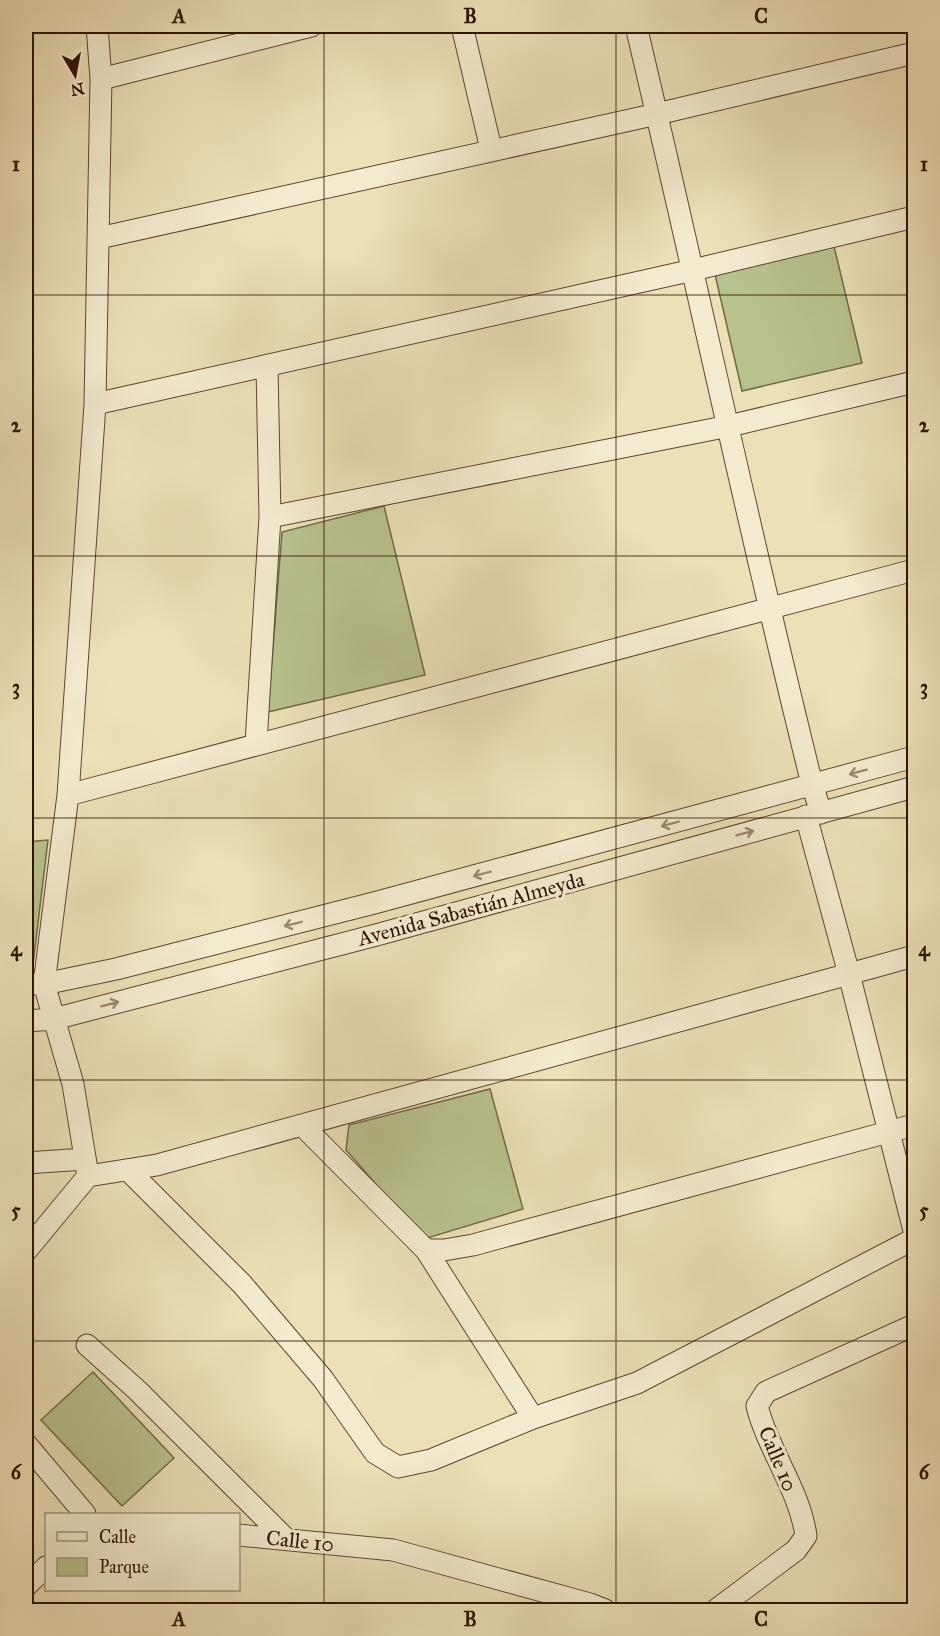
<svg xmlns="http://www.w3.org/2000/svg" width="940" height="1636" font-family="'IM FELL Great Primer',serif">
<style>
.green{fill:#b8c28e;stroke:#726a47;stroke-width:1.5}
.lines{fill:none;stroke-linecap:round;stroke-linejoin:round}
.street-casing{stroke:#5d462e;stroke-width:23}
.street{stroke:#f3ebd0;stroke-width:21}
.oneway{stroke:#9a8972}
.grid{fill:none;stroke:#2d1200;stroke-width:1.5;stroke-opacity:0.55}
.labels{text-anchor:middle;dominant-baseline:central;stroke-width:6;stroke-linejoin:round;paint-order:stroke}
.street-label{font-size:21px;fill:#2d1200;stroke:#f3ebd0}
.neatline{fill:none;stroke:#2d1200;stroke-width:2}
.grid-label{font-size:20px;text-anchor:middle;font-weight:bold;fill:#2d1200}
</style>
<rect width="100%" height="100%" fill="#ece0b7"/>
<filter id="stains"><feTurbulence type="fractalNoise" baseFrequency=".00333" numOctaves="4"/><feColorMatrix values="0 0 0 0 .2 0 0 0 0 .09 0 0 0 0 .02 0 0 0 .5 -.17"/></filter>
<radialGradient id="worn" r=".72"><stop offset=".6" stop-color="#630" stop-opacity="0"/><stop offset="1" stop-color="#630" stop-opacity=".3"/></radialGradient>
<!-- green -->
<path class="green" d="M833,242L862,363L742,391L714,270Z
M384,506L425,675L268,712L282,532Z
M48,840L33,964L26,970V842Z
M490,1089L523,1209L424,1239L346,1150L349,1125Z
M93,1372L174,1458L122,1506L41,1420Z"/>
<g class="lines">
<defs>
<path id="street" d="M462,26L491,149
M636,26C696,278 749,532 812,784L821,813
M101,79L311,26
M99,238L657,114L914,53
M95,404L693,270L914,217
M270,517L729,426L914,382
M256,743L270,517L267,367
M68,795L914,570
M914,956L849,974L914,1231
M26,984H44L116,969L374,903L914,757
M26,1021L54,1019L380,934L914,787
M303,1126L426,1250H444L473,1245L914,1125
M26,1163L85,1159
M129,1171L242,1284L323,1379L375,1453L398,1467L431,1460L533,1418L637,1383L914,1239
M88,1176L157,1165L849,974L806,816
M426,1250L533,1418
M26,1251L88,1176L73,1084L44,984L68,795L95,404L101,79L97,26
M87,1345L137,1390L285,1538
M26,1444L85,1514
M238,1535L393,1550L590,1604L605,1610
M26,1586L46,1567
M716,1610L796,1550L806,1536C800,1491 768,1450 757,1406L766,1392L914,1325"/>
</defs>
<!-- street casing -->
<use href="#street" class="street-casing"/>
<!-- street -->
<use href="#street" class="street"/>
</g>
<!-- one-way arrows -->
<defs><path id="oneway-shaft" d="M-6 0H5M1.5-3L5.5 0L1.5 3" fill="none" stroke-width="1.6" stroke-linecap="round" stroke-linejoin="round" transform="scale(1.5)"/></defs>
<g class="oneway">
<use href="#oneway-shaft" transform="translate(858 772) rotate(165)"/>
<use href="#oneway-shaft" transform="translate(670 824) rotate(165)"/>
<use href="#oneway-shaft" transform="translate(745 833) rotate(-15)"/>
<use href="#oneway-shaft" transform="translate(482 874) rotate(165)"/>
<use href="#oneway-shaft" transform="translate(293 924) rotate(166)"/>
<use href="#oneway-shaft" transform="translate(110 1004) rotate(-15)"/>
</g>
<!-- grid -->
<path class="grid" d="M324,26V1610M616,26V1610M26,295H914M26,556H914M26,818H914M26,1080H914M26,1341H914"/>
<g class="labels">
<!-- street labels -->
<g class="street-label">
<text transform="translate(471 909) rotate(-15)">Avenida Sabastián Almeyda</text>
<text transform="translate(778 1459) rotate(67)">Calle 10</text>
<text transform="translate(300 1541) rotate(6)">Calle 10</text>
</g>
</g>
<!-- margin -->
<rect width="940" height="1636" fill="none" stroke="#ece0b7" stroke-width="66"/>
<!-- legend -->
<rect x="45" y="1513" width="195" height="78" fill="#f3ebd0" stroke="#a4947d" stroke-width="1.5"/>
<rect x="57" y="1532" width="30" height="9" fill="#f3ebd0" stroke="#a4947d" stroke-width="1.5"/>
<text x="99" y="1543" font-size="18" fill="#2d1200">Calle</text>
<rect x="57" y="1558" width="30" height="18" fill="#b8c28e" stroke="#a4947d" stroke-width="1.5"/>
<text x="99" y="1573" font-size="18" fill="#2d1200">Parque</text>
<!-- north arrow -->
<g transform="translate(75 75) rotate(170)" stroke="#f3ebd0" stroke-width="4.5" paint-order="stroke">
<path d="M0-4.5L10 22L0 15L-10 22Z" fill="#2d1200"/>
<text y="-9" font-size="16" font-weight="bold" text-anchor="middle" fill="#2d1200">N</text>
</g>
<rect x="33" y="33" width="874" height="1570" class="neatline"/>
<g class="grid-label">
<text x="179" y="23">A</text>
<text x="470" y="23">B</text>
<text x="761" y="23">C</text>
<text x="16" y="171">1</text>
<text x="924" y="171">1</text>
<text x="16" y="432">2</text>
<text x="924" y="432">2</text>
<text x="16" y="694">3</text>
<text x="924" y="694">3</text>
<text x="16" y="956">4</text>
<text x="924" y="956">4</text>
<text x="16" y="1217">5</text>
<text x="924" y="1217">5</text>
<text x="16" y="1479">6</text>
<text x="924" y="1479">6</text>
<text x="179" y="1626">A</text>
<text x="470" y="1626">B</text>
<text x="761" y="1626">C</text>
</g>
<rect width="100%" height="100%" filter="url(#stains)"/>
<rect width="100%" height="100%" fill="url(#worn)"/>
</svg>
